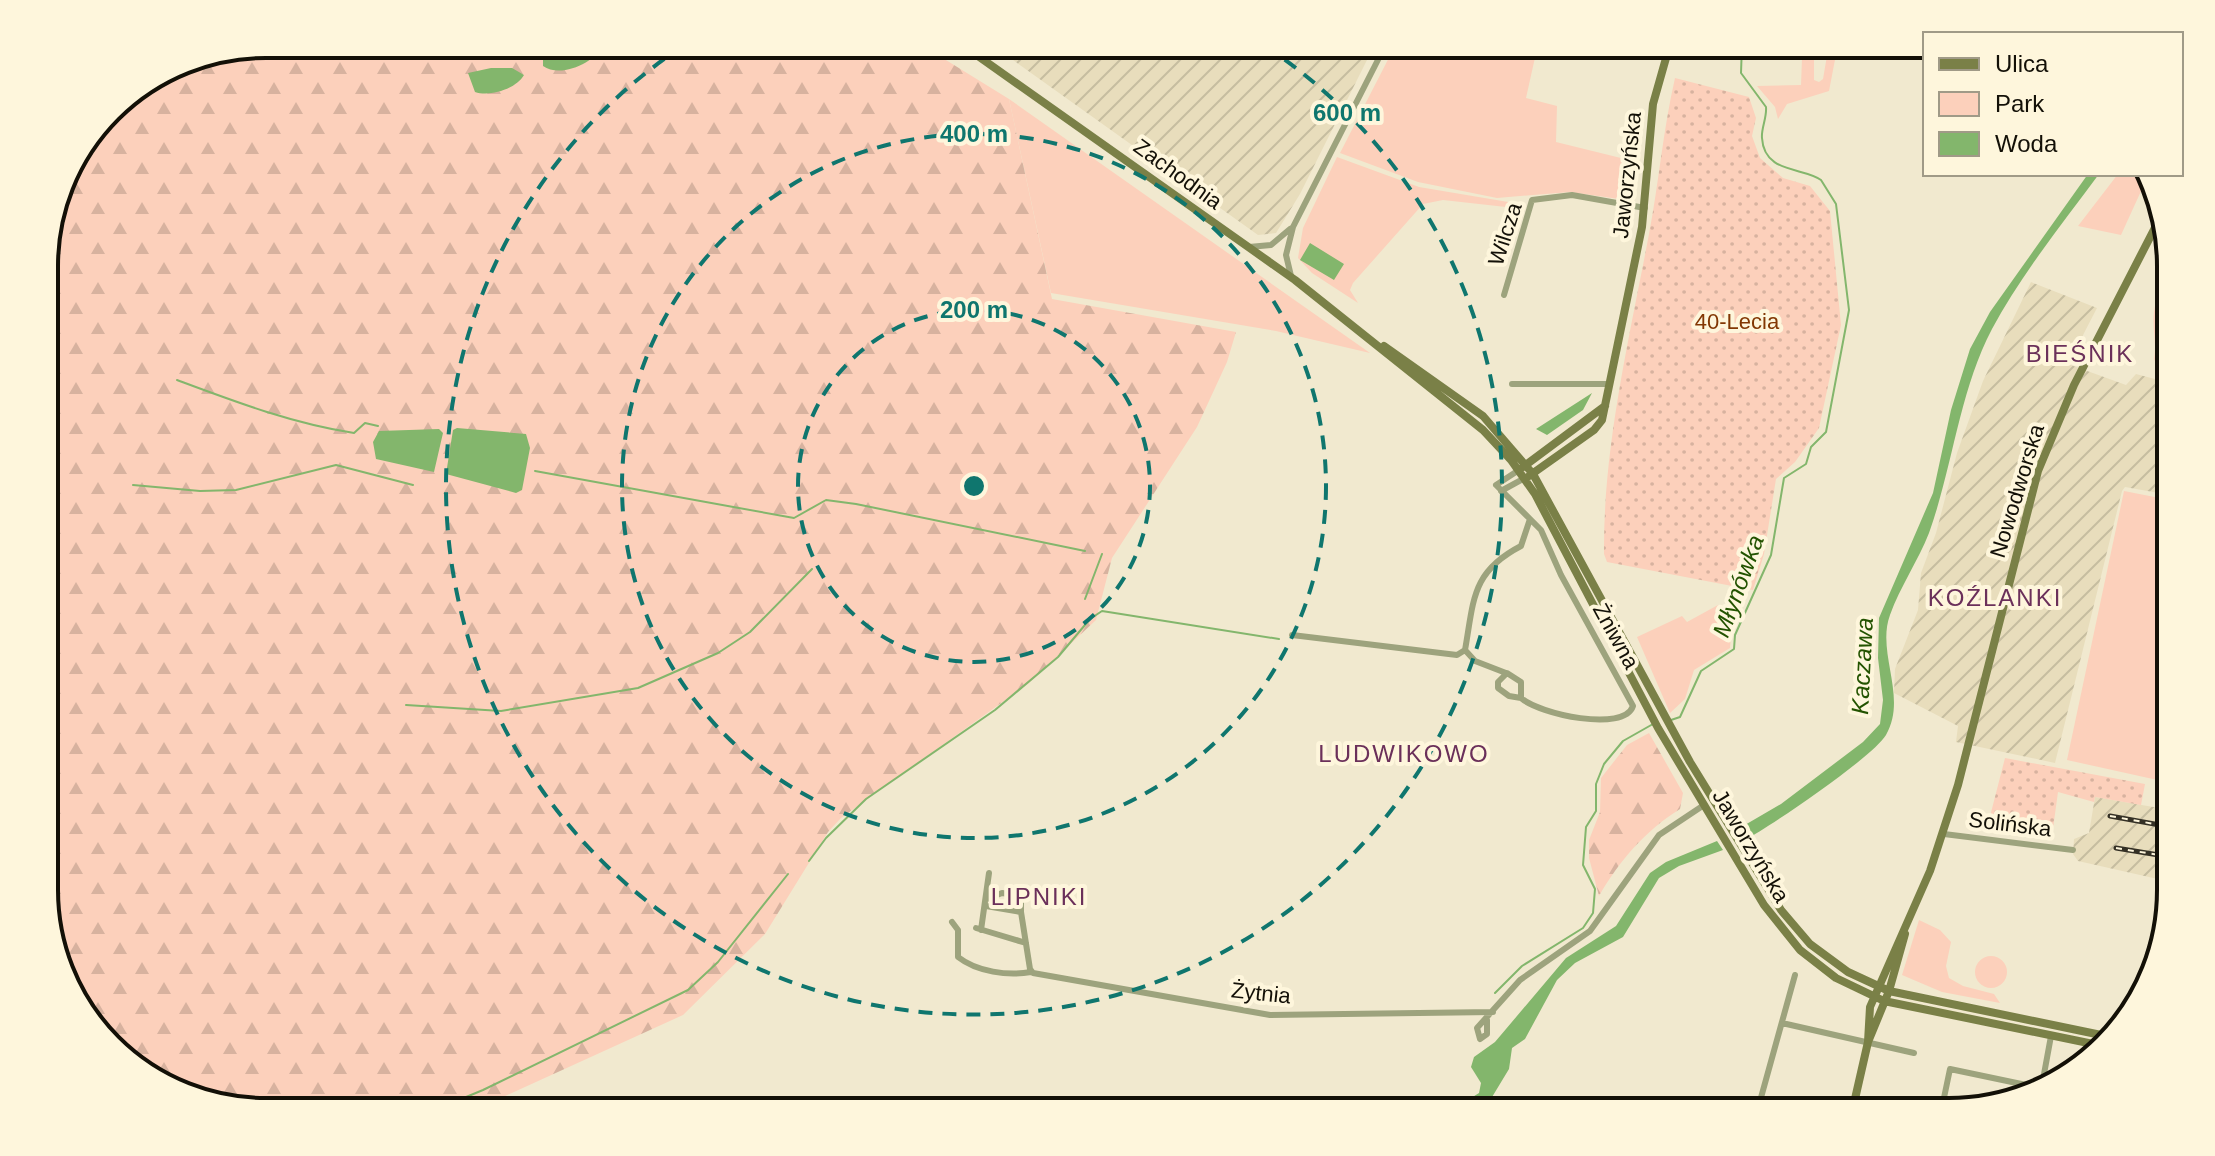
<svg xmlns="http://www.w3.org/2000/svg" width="2215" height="1156" font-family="Helvetica,sans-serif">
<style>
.industrial{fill:url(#industrial-furrows)}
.green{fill:#fcd0bb}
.forest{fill:url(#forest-firs)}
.garden{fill:url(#garden-dots)}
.water{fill:#83b66c}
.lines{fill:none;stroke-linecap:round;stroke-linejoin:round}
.stream{stroke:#83b66c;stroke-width:2}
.street{stroke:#9da37d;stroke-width:6}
.secondary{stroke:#7a8047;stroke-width:8}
.rail-casing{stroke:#343025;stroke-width:5}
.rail{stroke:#fef6dc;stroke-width:2;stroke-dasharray:6;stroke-linecap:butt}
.ring{fill:none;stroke:#0f766e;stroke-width:4;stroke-dasharray:14 10}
.labels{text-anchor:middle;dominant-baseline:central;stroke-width:8;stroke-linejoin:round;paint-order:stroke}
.street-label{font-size:22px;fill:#131007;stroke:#fef6dc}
.park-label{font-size:22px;fill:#823703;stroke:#fef6dc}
.neighbourhood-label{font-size:24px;letter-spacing:2px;fill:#6b305a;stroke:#fef6dc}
.water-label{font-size:24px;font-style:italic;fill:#235300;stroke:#fef6dc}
.rim{fill:none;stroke:#131007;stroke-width:4}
.centre{fill:#0f766e;stroke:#fef6dc;stroke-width:4}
.ring-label{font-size:24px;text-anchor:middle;font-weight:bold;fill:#0f766e;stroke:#fef6dc;stroke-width:8;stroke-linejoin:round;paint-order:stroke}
</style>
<defs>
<pattern id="industrial-furrows" width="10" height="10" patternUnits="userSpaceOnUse" patternTransform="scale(2)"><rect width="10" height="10" fill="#e8ddbc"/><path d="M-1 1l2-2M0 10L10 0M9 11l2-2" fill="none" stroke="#c6bda0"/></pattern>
<pattern id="forest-firs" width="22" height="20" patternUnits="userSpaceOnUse" patternTransform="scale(2)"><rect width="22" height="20" fill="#fcd0bb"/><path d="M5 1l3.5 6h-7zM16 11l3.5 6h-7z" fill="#d7b29f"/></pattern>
<pattern id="garden-dots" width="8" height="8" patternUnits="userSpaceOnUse" patternTransform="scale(2)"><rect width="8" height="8" fill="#fcd0bb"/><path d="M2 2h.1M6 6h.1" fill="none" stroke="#d7b29f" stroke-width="1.8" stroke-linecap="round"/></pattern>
</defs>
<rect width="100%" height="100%" fill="#f1e9cf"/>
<!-- industrial -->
<path class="industrial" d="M997,44H1375L1300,194L1276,233L1258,235L999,50Z
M2031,282L2097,308L2068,364L2126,385L2136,374L2170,383V495L2125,487L2122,491L2055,763L1956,742L1958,726L1894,693L1895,669L1918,610L1921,573L1936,533L1957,453L1983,381Z
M2095,797L2171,810V882L2078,861L2073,854L2074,839L2089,833Z"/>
<!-- green -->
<path class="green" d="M1396,44H1538L1526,98L1557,106L1556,142L1629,160L1626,200L1570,192L1497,198L1418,182L1340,153Z
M1829,44H1838L1829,91L1787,104L1778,119L1775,107L1757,86L1801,85L1802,58L1814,57V80L1819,82L1823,79Z
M1009,99L1370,353L1276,331L1051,293Z
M1337,157L1419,187L1526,205L1524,209L1443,200L1423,204L1353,283L1350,290L1358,303L1312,273L1298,258L1303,228Z
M2118,174H2145L2147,178L2121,235L2078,226Z
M2169,267L2170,371L2159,369L2154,359C2157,342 2152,329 2154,312C2156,297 2164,281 2169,267Z
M2124,491L2170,500L2171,783L2067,760Z
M1718,605L1741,613L1731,634L1730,648L1694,670L1685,699L1670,713L1637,637L1682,616L1687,622Z
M1919,920L1940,930L1951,942L1946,966L1949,978L1963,986L1994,994L2000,1003L1942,992L1902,975Z
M1975 972a16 16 0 1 1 32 0a16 16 0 1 1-32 0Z"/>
<!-- forest -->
<path class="forest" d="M266,44H920L1009,99L1052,299L1236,332L1227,362L1197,427L1112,558L1096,620L1029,683L841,818L828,832L765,934L683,1015L470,1112H266L167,1089L90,1025L46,919L45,251L67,168L119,99L181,61Z
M1649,733L1683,793L1680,809C1645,831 1620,860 1599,896L1589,858V840L1600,812L1601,778L1627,745Z"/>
<!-- garden -->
<path class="garden" d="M1675,78L1749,97L1756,118L1752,136L1760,158L1783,178L1810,186L1830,211L1841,325L1819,428L1795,462L1776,479L1764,554L1753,590L1607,562L1604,554C1603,447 1629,340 1649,234C1659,182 1663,130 1675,78Z
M2005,758L2145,784L2141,805L2095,797L2094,802L2058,792L2052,836L1986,832Z"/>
<!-- water -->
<path class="water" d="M529,44H604C596,62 561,79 543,66V56Z
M491,68H512L524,75C516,89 490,97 475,92L468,73Z
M2088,174H2099C2063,223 2020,276 1992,329C1959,392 1953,466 1929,533C1918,561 1900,587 1890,615C1876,653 1908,697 1886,735C1873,757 1771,826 1745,840L1738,829L1781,804L1863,742L1880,724L1883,700L1878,658L1879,618L1933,493L1951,410L1970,349L1990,312Z
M1310,243L1344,264L1334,280L1300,260Z
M1592,393L1583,410L1547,435L1536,429Z
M457,428L526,434L530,448L522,490L516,493L446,474L453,430Z
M439,429L443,433L434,472L376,459L373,442L379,431Z
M1717,841L1723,850L1679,866L1659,878L1623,937L1575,963L1557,980L1525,1039L1512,1048L1509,1069L1483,1112H1449L1479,1093L1481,1083L1471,1067L1474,1057L1495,1042L1566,958L1616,926L1650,873L1666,862Z"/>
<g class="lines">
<!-- stream -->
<path class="stream" d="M177,380C236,402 291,423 354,433L365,423L378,426
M535,471L794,518L826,500L856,504L1085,551
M133,485L200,491L236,490L336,465L413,485
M1085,599L1102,554
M406,705L501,711L638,688L718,653L750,632L812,569
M1671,720L1680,717L1701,671L1734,649L1735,635L1771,555L1784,478L1806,464L1811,447L1826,432L1849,310L1836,204L1821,180C1804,167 1764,174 1762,138C1761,128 1767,118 1766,107L1741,73L1742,44
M809,861L826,838L866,799L995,710L1058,657L1090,619L1102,611L1279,639
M1495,993L1522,966L1583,928L1593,913L1595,889L1583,865L1586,827L1596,811V784L1604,764L1623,741L1653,724
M430,1112L483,1090L688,990L718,962L788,874"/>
<!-- street -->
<path class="street" d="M1703,44L1735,53H1763
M1249,247L1271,245L1290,229
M1291,276L1286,255L1293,227L1386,44
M1504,295L1532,200L1572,195L1645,208
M1512,384H1610
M1519,470L1496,485L1541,530L1561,575L1633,706C1624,733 1539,714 1521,698V682L1507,673L1498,682V688L1509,696L1521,698
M1501,491L1525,478
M1292,635L1457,655L1465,650
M1465,650C1474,600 1471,572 1521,546L1530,519
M1465,650L1475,661L1506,673
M1944,834L2073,850
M987,899L1002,893L1021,896V912
M986,906L1021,912L1030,969L1033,973L1270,1015L1493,1012
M952,922L958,930V957C977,972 1008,976 1031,972
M976,928L1026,943
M981,930L989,873
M1487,1020V1034L1480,1039L1477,1028L1520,980L1590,931L1659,835L1704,805
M1782,1023L1914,1053
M2042,1085L2051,1036
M1757,1112L1795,975
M1941,1112L1950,1069L2036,1087"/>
<!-- secondary -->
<path class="secondary" d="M961,44L1295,280L1483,430L1511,460L1535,494L1658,728L1764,905L1800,950L1836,978L1884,1001L2098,1045
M1384,346L1483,416L1533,474L1690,762L1781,910L1810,944L1848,972L1889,991L2106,1036
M1523,467L1605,406
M1529,476L1594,430L1602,420L1642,227L1653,104L1670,44
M1868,1042L1870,1007L1930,871L1958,785L2038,471L2074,385L2161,216
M1852,1112L1868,1042L1889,991L1905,934"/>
<defs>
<path id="rail" d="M2110,816L2171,827
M2116,848L2171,857"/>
</defs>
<!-- rail casing -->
<use href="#rail" class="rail-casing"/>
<!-- rail -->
<use href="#rail" class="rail"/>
</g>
<!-- distance rings -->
<g class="ring">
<circle cx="974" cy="486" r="176"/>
<circle cx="974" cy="486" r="352"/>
<path d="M1265 46A528 528 0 1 1 683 46"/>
</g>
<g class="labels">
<!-- street labels -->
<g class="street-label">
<text transform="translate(1178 174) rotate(36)">Zachodnia</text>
<text transform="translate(1627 175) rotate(-84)">Jaworzyńska</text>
<text transform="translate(1505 234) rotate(-72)">Wilcza</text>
<text transform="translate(2017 491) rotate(-73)">Nowodworska</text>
<text transform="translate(1616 636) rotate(61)">Żniwna</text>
<text transform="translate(2010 824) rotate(7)">Solińska</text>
<text transform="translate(1751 846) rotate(59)">Jaworzyńska</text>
<text transform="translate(1261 993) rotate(6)">Żytnia</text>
</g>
<!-- park labels -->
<g class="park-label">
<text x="1737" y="321">40-Lecia</text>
</g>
<!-- neighbourhood labels -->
<g class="neighbourhood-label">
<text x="2080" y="353">BIEŚNIK</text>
<text x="1995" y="597">KOŹLANKI</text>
<text x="1404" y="753">LUDWIKOWO</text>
<text x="1039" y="896">LIPNIKI</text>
</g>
<!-- water labels -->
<g class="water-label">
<text transform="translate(1738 586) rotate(-70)">Młynówka</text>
<text transform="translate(1862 666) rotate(-87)">Kaczawa</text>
</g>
</g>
<!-- crop -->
<path d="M0 0H2215V1156H0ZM266 58H1949A208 208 0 0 1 2157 266V890A208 208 0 0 1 1949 1098H266A208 208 0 0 1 58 890V266A208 208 0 0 1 266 58Z" fill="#fef6dc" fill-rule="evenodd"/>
<path class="rim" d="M266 58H1949A208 208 0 0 1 2157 266V890A208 208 0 0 1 1949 1098H266A208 208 0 0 1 58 890V266A208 208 0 0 1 266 58Z"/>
<circle cx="974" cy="486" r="12" class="centre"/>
<g class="ring-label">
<text x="1347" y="121">600 m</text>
<text x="974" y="142">400 m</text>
<text x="974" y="318">200 m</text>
</g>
<!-- legend -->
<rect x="1923" y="32" width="260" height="144" fill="#fef6dc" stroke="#a09a87" stroke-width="2"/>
<rect x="1939" y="58" width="40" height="12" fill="#7a8047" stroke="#a09a87" stroke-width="2"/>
<text x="1995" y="72" font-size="24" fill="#131007">Ulica</text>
<rect x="1939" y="92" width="40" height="24" fill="#fcd0bb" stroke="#a09a87" stroke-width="2"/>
<text x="1995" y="112" font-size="24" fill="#131007">Park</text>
<rect x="1939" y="132" width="40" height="24" fill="#83b66c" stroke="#a09a87" stroke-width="2"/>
<text x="1995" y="152" font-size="24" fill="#131007">Woda</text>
</svg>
